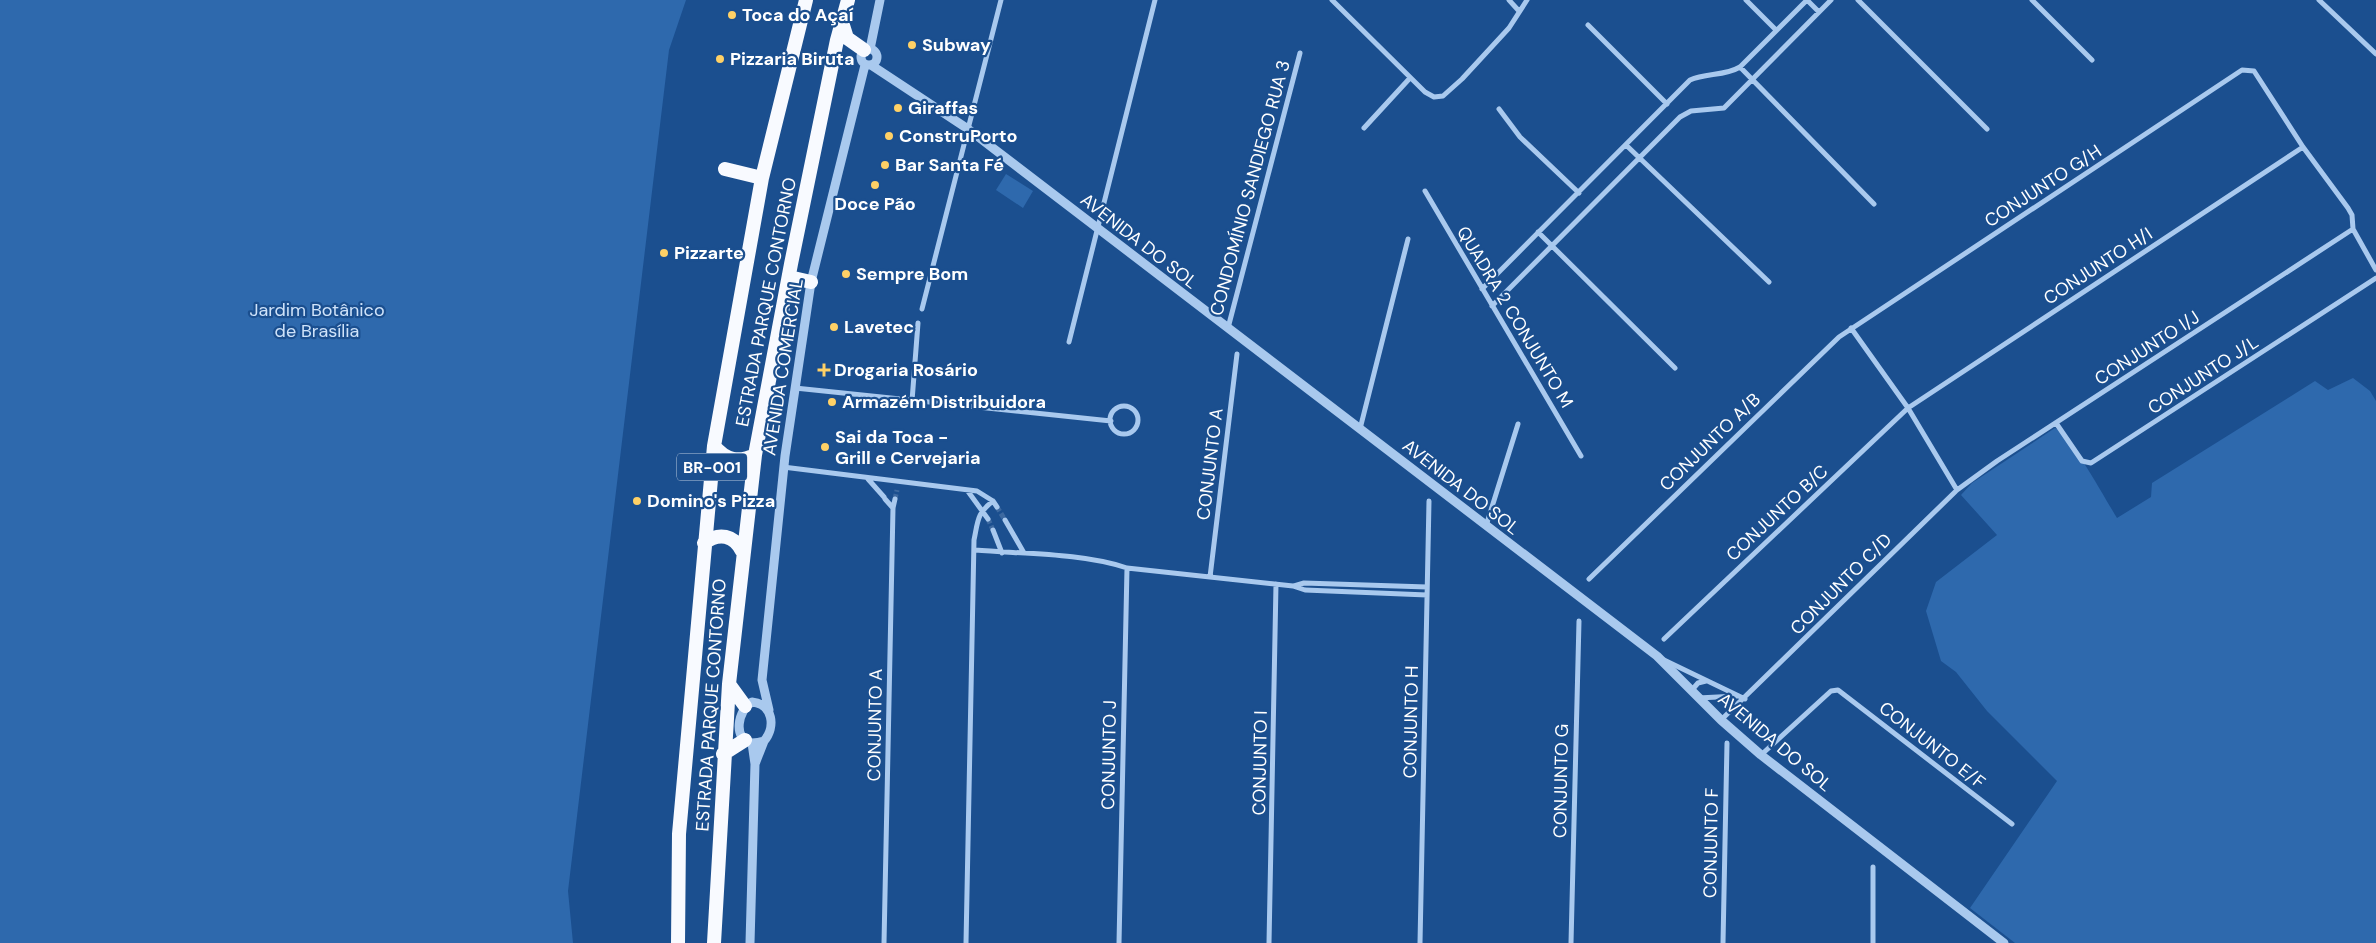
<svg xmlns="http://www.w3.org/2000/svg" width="2376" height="943" font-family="'DM Sans',sans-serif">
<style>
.green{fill:#2e69ad}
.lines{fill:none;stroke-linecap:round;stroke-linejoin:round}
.minor-tunnel{stroke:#3d69a0;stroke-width:5;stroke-dasharray:5 2.5;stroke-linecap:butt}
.minor{stroke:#a9c9ee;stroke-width:5}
.tertiary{stroke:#a9c9ee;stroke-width:9}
.trunk{stroke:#f8faff;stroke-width:14}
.poi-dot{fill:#ffd166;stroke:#1b4f8f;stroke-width:2}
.labels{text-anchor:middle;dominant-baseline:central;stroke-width:4.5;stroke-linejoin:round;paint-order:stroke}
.shield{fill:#1b4f8f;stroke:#bbcadd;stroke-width:1}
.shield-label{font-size:16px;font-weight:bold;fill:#fff}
.poi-label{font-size:18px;font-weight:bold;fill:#fff;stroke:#1b4f8f;text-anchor:start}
.street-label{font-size:18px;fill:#fff;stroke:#1b4f8f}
.park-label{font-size:18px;fill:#cfe3fa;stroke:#1b4f8f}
</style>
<rect width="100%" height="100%" fill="#1b4f8f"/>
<!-- green -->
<path class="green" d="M0,0H686L669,50L568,891L573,943H0Z
M1006,174L1033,191L1023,208L996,190Z
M2353,378L2370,391L2376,401V943H2015L1970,908L2057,781L1987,711L1956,672L1941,661L1926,611L1936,582L1997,535L1961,495L1972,483L2055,428C2070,434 2107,502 2117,518L2151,497L2152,483L2315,381L2328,390Z"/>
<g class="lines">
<!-- minor-tunnel -->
<path class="minor-tunnel" d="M895,499L897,490
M997,507L1005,520
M988,519L993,530"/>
<!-- minor -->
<path class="minor" d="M1332,0L1425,92L1434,97L1443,96L1462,79L1509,28L1527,0
M1509,0L1519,11
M1746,0L1776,30
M1807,0L1819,12
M1858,0L1987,129
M2032,0L2092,60
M2319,0L2376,54
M1588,25L1667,104
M1740,67L1874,204
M1499,109L1520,137L1579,193
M1364,128L1410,78
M1626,145L1769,282
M1425,191L1581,456
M1538,232L1675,368
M1482,289L1690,80C1706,73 1725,76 1740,67L1807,0
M1492,306L1680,117L1691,111L1724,108L1831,0
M922,309L1001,0
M1228,328L1300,53
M1851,328L1908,408L1957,490
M1069,342L1155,0
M795,388L1111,421
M912,401L918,323
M1110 420a14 14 0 1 1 28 0a14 14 0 1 1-28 0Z
M2056,423L2082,461L2091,463L2376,278
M1360,429L1408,239
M783,467L977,491L993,501L997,507
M868,479L884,497
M967,490L988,519
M885,499L893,508
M1005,520L1024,553
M1486,526L1518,424
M993,530L1002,553
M975,550C1022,554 1083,553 1127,568L1293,586L1305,590L1427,595
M1210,577L1237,354
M1589,579L1839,337L2242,70L2254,71L2303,147L2348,208L2352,215L2353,229L2376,270
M1294,586L1304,583L1427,587
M1664,639L1908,408L2303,147
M1664,660L1745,699
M1691,691L1698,683L1706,681
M1698,698L1737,696
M1721,720L1957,490L1997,461L2353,229
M1761,755L1831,691L1838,690L2012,824
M884,943L893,508L895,499
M966,943L974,540C978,521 977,513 993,501
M1119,943L1127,568
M1269,943L1276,584
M1420,943L1429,501
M1571,943L1579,621
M1723,943L1727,743
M1873,943V867"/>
<!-- tertiary -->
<path class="tertiary" d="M861 57a8 8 0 1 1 16 0a8 8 0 1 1-16 0Z
M870,49L880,0
M871,65L968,129L1657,656L1721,720L1761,755L2004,943
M752,702C773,704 776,727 764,741C761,742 756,743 752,743C732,740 738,709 752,702Z
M769,710L762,680L785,456L811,282L865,65
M755,764L764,741
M750,943L755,764L752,743"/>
<!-- trunk -->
<path class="trunk" d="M842,22L847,38L864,50
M725,169L762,178
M789,277L811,282
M714,446C726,460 738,463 755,455
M704,543C719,532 734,535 742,551
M729,684L745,706
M723,754L745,740
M678,943L679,834L714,446L762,178L806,0
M714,943L729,684L755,455L791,264L837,40L848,0"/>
</g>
<!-- markers -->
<g class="poi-dot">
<circle cx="732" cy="15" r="5"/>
<circle cx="912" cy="45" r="5"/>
<circle cx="720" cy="59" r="5"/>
<circle cx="898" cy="108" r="5"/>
<circle cx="889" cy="136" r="5"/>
<circle cx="885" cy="165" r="5"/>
<circle cx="875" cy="185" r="5"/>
<circle cx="664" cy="253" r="5"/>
<circle cx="846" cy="274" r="5"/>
<circle cx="834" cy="327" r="5"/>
<path d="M821.5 362.5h5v5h5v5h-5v5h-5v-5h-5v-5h5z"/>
<circle cx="832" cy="402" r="5"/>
<circle cx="825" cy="447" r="5"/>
<circle cx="637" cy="501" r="5"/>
</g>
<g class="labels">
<!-- shield labels -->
<rect class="shield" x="677" y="453.5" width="70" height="27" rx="4"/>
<g class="shield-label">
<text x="712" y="467">BR-001</text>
</g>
<!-- poi labels -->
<g class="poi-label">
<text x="742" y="15">Toca do Açaí</text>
<text x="922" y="45">Subway</text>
<text x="730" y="59">Pizzaria Biruta</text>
<text x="908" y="108">Giraffas</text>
<text x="899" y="136">ConstruPorto</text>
<text x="895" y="165">Bar Santa Fé</text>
<text x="875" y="204" text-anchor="middle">Doce Pão</text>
<text x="674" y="253">Pizzarte</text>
<text x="856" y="274">Sempre Bom</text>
<text x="844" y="327">Lavetec</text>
<text x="834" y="370">Drogaria Rosário</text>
<text x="842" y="402">Armazém Distribuidora</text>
<text x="835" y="437">Sai da Toca -<tspan x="835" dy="21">Grill e Cervejaria</tspan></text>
<text x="647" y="501">Domino's Pizza</text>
</g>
<!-- street labels -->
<g class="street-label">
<text transform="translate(2043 186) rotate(-33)">CONJUNTO G/H</text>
<text transform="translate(1250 188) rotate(-75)">CONDOMÍNIO SANDIEGO RUA 3</text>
<text transform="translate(1139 241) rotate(38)">AVENIDA DO SOL</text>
<text transform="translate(2098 266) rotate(-33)">CONJUNTO H/I</text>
<text transform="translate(766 302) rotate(-79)">ESTRADA PARQUE CONTORNO</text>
<text transform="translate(1515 317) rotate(59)">QUADRA 2 CONJUNTO M</text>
<text transform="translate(2147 348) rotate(-33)">CONJUNTO I/J</text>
<text transform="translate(783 367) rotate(-81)">AVENIDA COMERCIAL</text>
<text transform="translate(2203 375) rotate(-33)">CONJUNTO J/L</text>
<text transform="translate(1710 442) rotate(-44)">CONJUNTO A/B</text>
<text transform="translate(1210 464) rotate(-83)">CONJUNTO A</text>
<text transform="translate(1461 487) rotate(38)">AVENIDA DO SOL</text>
<text transform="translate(1777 513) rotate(-43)">CONJUNTO B/C</text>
<text transform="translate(1841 584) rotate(-45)">CONJUNTO C/D</text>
<text transform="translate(711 705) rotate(-86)">ESTRADA PARQUE CONTORNO</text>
<text transform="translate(1411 722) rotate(-89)">CONJUNTO H</text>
<text transform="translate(875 725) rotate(-89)">CONJUNTO A</text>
<text transform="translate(1775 742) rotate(40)">AVENIDA DO SOL</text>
<text transform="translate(1932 745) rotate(38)">CONJUNTO E/F</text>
<text transform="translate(1109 755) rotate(-89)">CONJUNTO J</text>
<text transform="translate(1260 763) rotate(-89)">CONJUNTO I</text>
<text transform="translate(1561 781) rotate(-89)">CONJUNTO G</text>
<text transform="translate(1711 843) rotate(-89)">CONJUNTO F</text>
</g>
<!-- park labels -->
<g class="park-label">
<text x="317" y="310">Jardim Botânico<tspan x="317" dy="21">de Brasília</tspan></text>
</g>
</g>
</svg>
